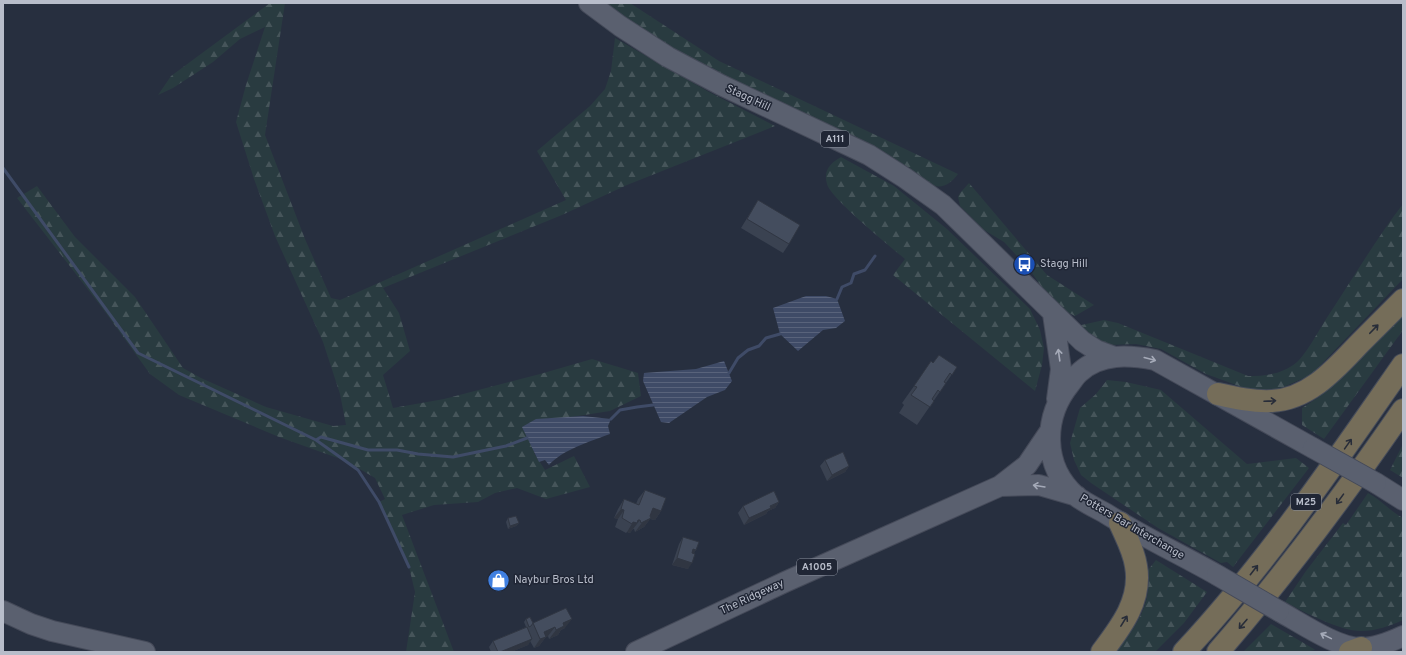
<svg xmlns="http://www.w3.org/2000/svg" width="1406" height="655" font-family="Overpass,sans-serif">
<style>
.forest{fill:url(#forest-firs)}
.water{fill:url(#water-rules)}
.lines{fill:none;stroke-linecap:round;stroke-linejoin:round}
.stream{stroke:#3f4b67;stroke-width:3}
.major-casing{stroke:#454a59;stroke-width:22}
.highway-casing{stroke:#464c5a;stroke-width:24}
.major{stroke:#5a606f;stroke-width:20}
.highway{stroke:#756d59;stroke-width:22}
.major-bridge-casing{stroke:#454a59;stroke-width:22;stroke-linecap:butt}
.major-bridge{stroke:#5a606f;stroke-width:20}
.wall{fill:#3a4251}
.shaded-wall{fill:#303642}
.building{fill:#444d5e;stroke:#303642}
.oneway{stroke:#282d39}
.oneway2{stroke:#a5aab8}
.labels{text-anchor:middle;dominant-baseline:central;stroke-width:3;stroke-linejoin:round;paint-order:stroke}
.shield{fill:#202635;stroke:#8a909d;stroke-width:1}
.shield-label{font-size:10px;font-weight:bold;fill:#b8bdca}
.street-label{font-size:11px;fill:#b8bdca;stroke:#202635}
.poi-label{font-size:11px;fill:#b8bdca;stroke:#202635;text-anchor:start}
</style>
<defs>
<pattern id="forest-firs" width="22" height="20" patternUnits="userSpaceOnUse"><rect width="22" height="20" fill="#293b40"/><path d="M5 1l3.5 6h-7zM16 11l3.5 6h-7z" fill="#46555a"/></pattern>
<pattern id="water-rules" width="6" height="5" patternUnits="userSpaceOnUse"><rect width="6" height="5" fill="#3f4b67"/><path d="M0 2.5h6" fill="none" stroke="#59637b"/></pattern>
</defs>
<rect width="100%" height="100%" fill="#272f3f"/>
<!-- forest -->
<path class="forest" d="M270,3H285L265,135L305,239L331,298L340,300L566,200L537,151L590,106L605,89L611,71L615,38L709,92L775,126L627,185L562,215L383,288L399,313L410,351L383,375L393,408L444,399L540,374L592,359L638,373L641,396L610,411L565,418H547L534,453L545,470L574,456L590,487L546,499L517,488L495,493L478,502L434,505L402,515L454,652H406L415,592L409,567L379,502L385,499L375,478L346,461L279,437L179,395L150,374L103,309L17,198L37,186L75,237L135,297L183,368L201,378L266,407L333,426L346,425L340,394L323,342L275,236L254,179L236,122L246,85L265,27L240,39L213,62L173,88L158,95L171,76Z
M605,3H630L719,61L958,174C951,183 945,188 934,186L669,50Z
M841,157L894,186L947,229L1030,309L1040,330L1044,348L1042,365L1035,391L893,275L905,259C891,247 831,199 827,184C823,171 830,163 841,157Z
M969,183L1047,275L1094,305L1075,316L1063,310L1043,289L1030,270L1004,242L984,230L960,206L958,197L960,193Z
M1403,204V279L1311,375L1279,389L1250,390L1206,374L1161,349L1136,344L1109,345L1096,341L1077,326L1104,320L1118,323L1248,376C1266,376 1283,374 1297,362C1307,353 1320,328 1328,316C1353,278 1376,239 1403,204Z
M1403,313V330L1324,439L1302,425V408C1342,384 1371,346 1403,313Z
M1107,380L1126,382L1161,390L1247,464L1296,458L1309,468L1233,567L1227,562L1221,563L1158,528L1091,483L1081,475L1074,460L1070,443L1080,408L1096,394Z
M1403,444V478L1390,470Z
M1368,493C1381,500 1390,511 1403,518V620C1390,626 1376,631 1361,631C1340,631 1304,612 1285,602L1306,571L1343,523L1346,525Z
M1156,560L1207,592L1184,623L1155,652H1116C1130,633 1147,613 1148,588C1149,582 1148,576 1148,570Z
M1271,624L1314,649L1315,650L1306,652H1243Z"/>
<!-- water -->
<path class="water" d="M806,296H826L837,299L845,321L836,328L823,330L798,351L780,334L773,308Z
M724,361L732,381L725,390L707,397L669,423L661,422L643,381L644,373L696,369Z
M583,416L611,419L608,426L610,434C591,441 562,450 549,465L545,460L539,462L522,427L536,419Z"/>
<g class="lines">
<!-- stream -->
<path class="stream" d="M3,168L138,353L316,440L358,470L379,502L409,567
M837,299L842,287L851,283L854,274L865,270L875,256
M729,373L738,358L748,350L759,346L766,338L780,334
M611,419L620,410L637,407L653,405
M316,440L321,437L368,450H397L418,454L453,457L506,446L527,438"/>
<defs>
<path id="major" d="M589,3L620,26L668,57L721,85L869,155L905,178L943,205L1082,341L1096,350L1112,356
M1053,314L1061,369L1057,399
M1376,483L1403,500
M1000,486L1039,485L1077,496
M1217,575C1180,554 1141,536 1105,513C1096,508 1085,503 1076,496C1042,466 1043,417 1070,384C1073,380 1076,375 1080,372C1101,353 1129,355 1155,360L1313,448
M3,611L31,624L52,631L145,652
M1279,611C1301,623 1337,648 1361,648C1376,648 1390,642 1403,636
M636,652L785,582L1000,486L1027,465L1050,431"/>
<path id="highway" d="M1218,394C1236,398 1254,402 1272,401C1310,399 1336,368 1360,343C1374,329 1389,314 1403,300
M1102,652C1121,627 1142,600 1136,566C1134,551 1126,537 1120,523
M1184,652C1266,564 1334,464 1403,365
M1218,652C1285,575 1345,494 1403,410
M1350,652L1361,648"/>
</defs>
<!-- major casing -->
<use href="#major" class="major-casing"/>
<!-- highway casing -->
<use href="#highway" class="highway-casing"/>
<!-- major -->
<use href="#major" class="major"/>
<!-- highway -->
<use href="#highway" class="highway"/>
<defs>
<path id="major-bridge" d="M1313,448L1376,483
M1217,575L1279,611"/>
</defs>
<!-- major-bridge casing -->
<use href="#major-bridge" class="major-bridge-casing"/>
<!-- major-bridge -->
<use href="#major-bridge" class="major-bridge"/>
</g>
<!-- wall -->
<path class="wall" d="M758,200L789,244L783,253L741,228L752,210Z
M933,363L957,367L917,425L899,413L904,405L902,403L919,379Z
M825,460L849,466L845,472L827,481L820,466Z
M645,490L661,511L655,520L650,519L644,527L635,532L634,529H633L630,533L627,532L626,533L615,527L618,519L614,518L618,509L624,499L636,504L638,499Z
M779,502L775,508L768,511L766,514L744,525L738,513L743,506Z
M508,518L519,523L516,526L508,529L506,522Z
M683,537L696,550L693,554L688,569L672,565L679,544Z
M526,619L533,623L565,628L561,630L558,635L549,639L548,636L545,638L539,646L534,648L530,641L528,645L511,652H491L489,647L493,641L526,627L524,622Z"/>
<!-- shaded-wall -->
<path class="shaded-wall" d="M849,466L845,472L827,481L832,475Z
M779,502L775,508L768,511L766,514L744,525L749,518Z
M653,508L661,511L655,520L650,519L644,527L635,532Z
M621,509L624,510L618,519L614,518Z
M638,520H640L630,533L627,532L633,522Z
M519,523L516,526L508,529L510,526Z
M693,549L696,550L692,556L689,555Z
M677,558L692,563L688,569L672,565Z
M572,619L565,628L561,630L558,635L549,639L556,630L563,623Z
M555,627L548,636L545,638L539,646L534,648L540,639L544,632Z
M532,639L528,645L511,652H500Z"/>
<!-- building -->
<path class="building" d="M758,200L800,225L789,244L747,219Z
M939,355L957,367L952,375L950,373L944,382L946,383L940,392L938,390L932,399L934,401L930,407L911,395L917,387L914,386L931,361L933,363Z
M843,452L849,466L832,475L825,460Z
M645,490L666,498L661,511L653,508L650,516L651,518L641,523L640,520H638L637,523L633,522L632,524L622,518L624,510L621,509L624,499L639,505Z
M774,491L779,502L770,506L771,508L749,518L743,506Z
M516,516L519,523L510,526L508,518Z
M683,537L699,542L696,550L693,549L692,553L695,554L692,563L677,558Z
M566,608L572,619L563,623L564,626L556,630L555,627L544,632L546,637L540,639L533,623Z
M530,617L533,623L531,626L529,627L526,619Z
M527,627L532,639L500,652H498L493,641Z"/>
<!-- one-way arrows -->
<defs><path id="oneway-shaft" d="M-6 0H5M1.5-3L5.5 0L1.5 3" fill="none" stroke-width="1.6" stroke-linecap="round" stroke-linejoin="round"/></defs>
<g class="oneway">
<use href="#oneway-shaft" transform="translate(1374 329) rotate(-46)"/>
<use href="#oneway-shaft" transform="translate(1270 401) rotate(-3)"/>
<use href="#oneway-shaft" transform="translate(1348 444) rotate(-55)"/>
<use href="#oneway-shaft" transform="translate(1340 499) rotate(126)"/>
<use href="#oneway-shaft" transform="translate(1254 570) rotate(-52)"/>
<use href="#oneway-shaft" transform="translate(1124 621) rotate(-58)"/>
<use href="#oneway-shaft" transform="translate(1243 624) rotate(131)"/>
</g>
<g class="oneway2">
<use href="#oneway-shaft" transform="translate(1059 355) rotate(-98)"/>
<use href="#oneway-shaft" transform="translate(1150 359) rotate(15)"/>
<use href="#oneway-shaft" transform="translate(1039 486) rotate(-171)"/>
<use href="#oneway-shaft" transform="translate(1326 636) rotate(-154)"/>
</g>
<!-- icons -->
<defs>
<symbol id="bus-disc" viewBox="-11 -11 22 22"><circle r="9.5" fill="#1a4fb4" stroke="#202635"/><path d="M-5-6H5V4H4V6H2V4H-2V6H-4V4H-5ZM-3.5-4V0h7V-4ZM-3.5 1.2v1.5H-2V1.2ZM2 1.2v1.5H3.5V1.2Z" fill="#fff"/></symbol>
<symbol id="shop-disc" viewBox="-11 -11 22 22"><circle r="9.5" fill="#3f7fe0" stroke="#202635"/><path d="M-5-2.5h2.3a2.7 3.5 0 0 1 5.4 0H5L5.5 6h-11ZM-1.5-2.5h3a1.5 2.3 0 0 0-3 0Z" fill="#fff"/></symbol>
</defs>
<g fill-rule="evenodd">
<use href="#bus-disc" x="1012" y="252" width="25" height="25"/>
<use href="#shop-disc" x="486" y="568" width="25" height="25"/>
</g>
<g class="labels">
<!-- shield labels -->
<g class="shield">
<rect x="821" y="131" width="28" height="16" rx="3"/>
<rect x="1291" y="494" width="30" height="16" rx="3"/>
<rect x="797" y="559" width="40" height="16" rx="3"/>
</g>
<g class="shield-label">
<text x="835" y="139">A111</text>
<text x="1306" y="502">M25</text>
<text x="817" y="567">A1005</text>
</g>
<!-- street labels -->
<g class="street-label">
<text transform="translate(748 98) rotate(25)">Stagg Hill</text>
<text transform="translate(1132 527) rotate(30)">Potters Bar Interchange</text>
<text transform="translate(752 597) rotate(-25)">The Ridgeway</text>
</g>
<!-- poi labels -->
<g class="poi-label">
<text x="1040" y="264">Stagg Hill</text>
<text x="514" y="580">Naybur Bros Ltd</text>
</g>
</g>
<!-- border -->
<rect width="1406" height="655" fill="none" stroke="#b8bdca" stroke-width="8"/>
</svg>
